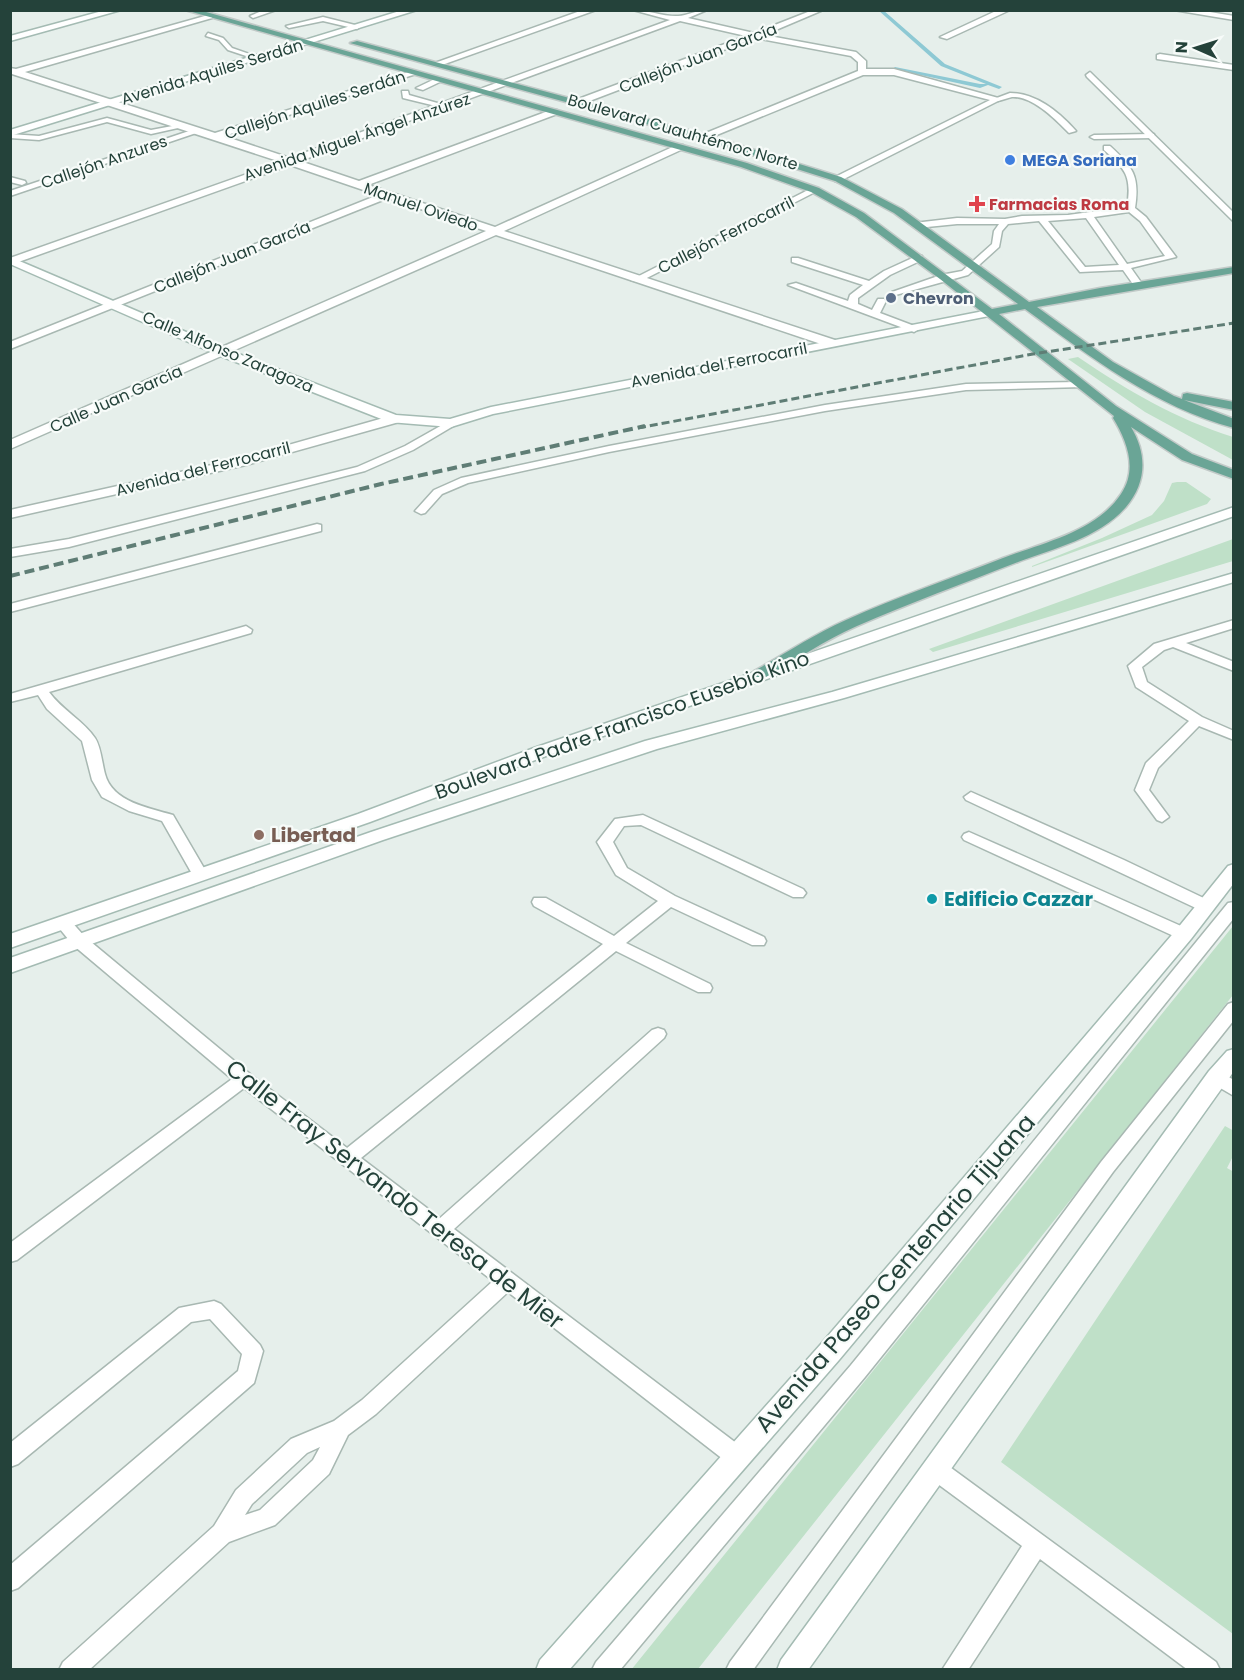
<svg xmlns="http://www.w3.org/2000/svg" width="1244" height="1680" font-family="Poppins,sans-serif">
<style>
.green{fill:#bfe0c8}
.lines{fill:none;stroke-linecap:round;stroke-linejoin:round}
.stream{fill:#8ec9d4;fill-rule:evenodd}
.lane-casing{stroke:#a8b8b2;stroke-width:3}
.street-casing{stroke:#a8b8b2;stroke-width:3}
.secondary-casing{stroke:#a4bbb3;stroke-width:3}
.primary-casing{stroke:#c2cac8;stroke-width:3}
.lane{fill:#fff;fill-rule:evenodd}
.street{fill:#fff;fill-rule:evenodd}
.secondary{fill:#fff;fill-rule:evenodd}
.primary{fill:#6aa596;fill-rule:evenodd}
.rail-far1{stroke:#5f7d75;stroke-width:3;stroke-dasharray:8 4;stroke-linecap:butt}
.rail{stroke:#5f7d75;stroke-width:4;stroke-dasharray:10 5;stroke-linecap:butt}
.shop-dot{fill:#3f7fe0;stroke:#f7fbf9;stroke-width:2}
.health-dot{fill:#e0444e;stroke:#f7fbf9;stroke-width:2}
.service-dot{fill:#5c6f8a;stroke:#f7fbf9;stroke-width:2}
.education-dot{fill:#8d6e63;stroke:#f7fbf9;stroke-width:2}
.culture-dot{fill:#0f9aa8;stroke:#f7fbf9;stroke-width:2}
.labels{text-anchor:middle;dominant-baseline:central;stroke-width:4.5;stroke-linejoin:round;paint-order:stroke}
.far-street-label{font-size:16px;fill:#24423a;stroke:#f7fbf9}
.far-shop-label{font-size:16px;font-weight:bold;fill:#366cbe;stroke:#f7fbf9;text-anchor:start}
.far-health-label{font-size:16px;font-weight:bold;fill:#be3a42;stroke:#f7fbf9;text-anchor:start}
.far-service-label{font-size:16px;font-weight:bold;fill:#4e5e75;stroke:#f7fbf9;text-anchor:start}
.street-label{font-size:20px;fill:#24423a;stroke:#f7fbf9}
.education-label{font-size:20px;font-weight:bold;fill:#785e54;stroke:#f7fbf9;text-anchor:start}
.culture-label{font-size:20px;font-weight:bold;fill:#0d838f;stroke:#f7fbf9;text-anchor:start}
.near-street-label{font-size:24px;fill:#24423a;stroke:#f7fbf9}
</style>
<rect width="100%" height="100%" fill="#e6efeb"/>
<!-- green -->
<path class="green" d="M1078,357C1128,391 1176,419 1233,437V460L1145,412L1068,359Z
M1177,482H1186L1211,499L1207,504L1032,567V566L1102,538L1152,515L1164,501L1172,483Z
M1233,539V561L933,652L929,649Z
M1233,926V995L698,1669L631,1670Z
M1225,1126L1234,1131L1233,1156L1227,1168L1234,1172L1233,1634L1001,1462Z"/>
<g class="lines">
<!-- stream -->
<path class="stream" d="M883,10L945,64L1002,87L999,89L988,85L980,88L893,69L895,67L980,84H986L941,66L878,10Z"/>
<defs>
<path id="lane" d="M264,10H276L253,18L250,16Z
M323,17L359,26L360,27L357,29L323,21L289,28L286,26Z
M208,33L223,38L232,48L261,58L258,60L228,50L219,40L206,36Z
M437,78L444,80L423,90L416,88Z
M402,91H408L409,95L448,106L444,108L403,98Z
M1010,93C1036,93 1060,113 1076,131L1069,133C1056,120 1033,96 1012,97C1007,98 1003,100 998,101L994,99Z
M107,118L151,130L183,124L187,126L151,134L107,122L39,140L10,138V134L39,136Z
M195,129L202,131L10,196V191Z
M1151,134H1154V138L1094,139L1090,137L1094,135Z
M1104,146H1110C1133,167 1140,176 1135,208L1146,217L1176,257L1131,268L1143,285L1141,287H1135L1123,270L1080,272L1039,221L1008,224L1002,231L999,247L968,275L892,296V292L941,275L962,271L992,244L994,231L999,224H957L917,228L914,227V223L957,218L1005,219L1022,216L1068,215L1127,207C1132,177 1126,169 1104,150ZM1129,212L1140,221L1165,256L1127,264L1094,217ZM1086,218L1119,265L1085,267L1048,221Z
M10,177L25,181L26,183L22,185L10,182Z
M812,188L819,190L639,282L631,280Z
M919,255L922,256V260L890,275L858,298V304L872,310L878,299H884L886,301L880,313L917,327L919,329L914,332L788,285L796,283L848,301L850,295L863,285L792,262V258H798L869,281L884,271Z
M1080,382L1084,383V387L966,390L825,411L609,452L468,483L442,494L425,513L421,514L415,511L434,490L461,478L609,446L825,405L966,384Z
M451,420L455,421V425L413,450L365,471L69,547L10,557V549L69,539L357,467L405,446Z
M317,524L321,525V531L10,612V604Z
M1234,620V628L1186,643L1234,662V671L1173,647L1164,650L1142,667L1147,682L1202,717L1234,731V740L1199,726L1158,768L1149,790L1169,817L1162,822L1157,820L1135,790L1146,763L1189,721L1136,687L1128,666L1154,644Z
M246,626L252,630L251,633L49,692C62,710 84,721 95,738C101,747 102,763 105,774C112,802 149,808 173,815L208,875L200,880L195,879L162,821L129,811L102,797L92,780L82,741L47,709L38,695L10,702V694Z
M971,792L1124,860L1212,902L1214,906L1212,910H1200L966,800L964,797Z
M643,815L803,889L806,893L803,897H793L641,825L624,826L613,842L627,868L675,896L764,937L766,941L764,945H752L671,907L626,943L710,984L712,988L710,992H698L616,951L361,1158L440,1218L652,1030L658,1028L664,1030L666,1034L664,1038L454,1229L744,1449L747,1456L744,1463L736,1466L728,1463L508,1292L376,1414L348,1435L329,1474L275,1525L229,1542L89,1670H59L63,1662L214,1526L236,1490L291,1439L334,1421L362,1400L493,1281L244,1088L17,1260L10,1262V1243L232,1079L73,945L55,923L57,919H69L85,937L250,1074L347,1148L603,944L534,906L532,902L534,898H546L614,936L658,901L616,875L597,842L615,819ZM320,1447L313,1460L260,1510L245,1515L252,1504L307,1453Z
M969,832L1190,930L1192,934L1190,938H1178L964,840L962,837L964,834Z
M1234,902V918L865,1377L620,1670H592L596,1662L851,1365L1228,903Z
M1234,1002V1020L1113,1172L753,1670H726L730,1662L1101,1162L1228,1004Z
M1216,1070L1234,1080V1096L1210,1082L1207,1077L1210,1072Z
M214,1301L221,1304L260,1345L263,1351L254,1383L18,1588L10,1591V1565L238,1371L242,1354L210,1319L191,1322L18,1464L10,1467V1443L179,1308Z
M935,1459L943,1462L1216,1662L1220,1670H1188L1040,1559L968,1670H942L1022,1546L927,1476L924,1469L927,1462Z"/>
<path id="street" d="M583,10H596L439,66L432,64Z
M633,10C648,10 665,17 678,16C687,16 696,10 707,10L688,18L754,33L813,10H823L764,35L856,52L866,61V69H894L1002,99L838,182L835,181V177L990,100L894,75H863L707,139H701V135L858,71V62L851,56L755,38L579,105H573V101L746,36L680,21L300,161L359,181L551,110H557V114L368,185L495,227L677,145H683V149L504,231L835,340V346H827L496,235L10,449V440L486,231L388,198L10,349V342L378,195L290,165L10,265V258L281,162L12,74L10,68L16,69L212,14V18L25,72L215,133L412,71L419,73L224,136L290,158L670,20Z
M998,10H1010L947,39L940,37Z
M1174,10H1198L1234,16V20Z
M1160,54L1234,65V70L1157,59V55Z
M1090,72L1234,213V222L1087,77L1086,75Z
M394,415L400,419L399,422L246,465L10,518V510L243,458Z"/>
<path id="secondary" d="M106,10H121L10,41V36Z
M403,10H417L10,136V130Z
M10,257L226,349L396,415L450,419L491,407L989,310L995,313L989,316L493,414L451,427L389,422L218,355L10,264Z
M1234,507V516L546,756L370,822L10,948V934L358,814L534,748Z
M1234,573V582L844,698L657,749L383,840L10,973V958L371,832L645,741L832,692Z
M1234,864V883L1191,939L839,1360L569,1670H536L540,1660L821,1344L1177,929L1228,866Z
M1234,1049V1071L808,1670H777L781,1660L1209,1071L1227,1051Z"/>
<path id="primary" d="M185,10H199L747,163L819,188L864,213L992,309L1018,304L894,213L835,181L701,139L350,43L357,41L707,135L841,177L902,209L1029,302L1100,288L1234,267V273L1037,307L1113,362L1174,396L1182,399L1183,394L1187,393L1234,402V410L1184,400L1234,419V428C1155,407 1089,356 1025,309L999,314L1116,406L1192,454L1234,470V479L1182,460L1131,427C1147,454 1147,482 1126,507C1099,538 1055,548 1018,562C964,583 910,603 857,626C825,640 796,660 766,677H754L752,674L754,671C785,654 814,634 846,620C897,597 950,579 1003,558C1042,543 1096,532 1121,494C1138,469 1127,441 1113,418L1114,416L940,279L856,217L811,192L741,167Z"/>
</defs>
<!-- lane casing -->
<use href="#lane" class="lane-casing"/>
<!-- street casing -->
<use href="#street" class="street-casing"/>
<!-- secondary casing -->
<use href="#secondary" class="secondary-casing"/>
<!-- primary casing -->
<use href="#primary" class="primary-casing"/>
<!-- lane -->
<use href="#lane" class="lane"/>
<!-- street -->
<use href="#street" class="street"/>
<!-- secondary -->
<use href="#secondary" class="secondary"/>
<!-- primary -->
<use href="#primary" class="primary"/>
<!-- rail-far1 -->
<path class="rail-far1" d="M638,428L1033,354L1234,323"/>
<!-- rail -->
<path class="rail" d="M10,576L381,484L645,426"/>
</g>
<!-- markers -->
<circle class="shop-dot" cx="1010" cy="160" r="6"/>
<path class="health-dot" d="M974 195h6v6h6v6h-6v6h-6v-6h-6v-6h6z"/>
<circle class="service-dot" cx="891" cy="298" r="6"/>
<circle class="education-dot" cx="259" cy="835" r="6"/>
<circle class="culture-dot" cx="932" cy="899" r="6"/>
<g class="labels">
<!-- far-street labels -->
<g class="far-street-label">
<text transform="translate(698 58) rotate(-21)">Callejón Juan García</text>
<text transform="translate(212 72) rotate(-17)">Avenida Aquiles Serdán</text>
<text transform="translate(315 105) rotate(-18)">Callejón Aquiles Serdán</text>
<text transform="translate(683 132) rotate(16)">Boulevard Cuauhtémoc Norte</text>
<text transform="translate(357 137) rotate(-19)">Avenida Miguel Ángel Anzúrez</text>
<text transform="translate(104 162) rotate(-19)">Callejón Anzures</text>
<text transform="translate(421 207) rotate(19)">Manuel Oviedo</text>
<text transform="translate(726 235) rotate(-27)">Callejón Ferrocarril</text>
<text transform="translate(232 257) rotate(-22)">Callejón Juan García</text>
<text transform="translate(228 352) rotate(23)">Calle Alfonso Zaragoza</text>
<text transform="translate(719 365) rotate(-11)">Avenida del Ferrocarril</text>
<text transform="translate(116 399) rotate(-24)">Calle Juan García</text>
<text transform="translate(203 469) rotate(-14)">Avenida del Ferrocarril</text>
</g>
<!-- far-shop labels -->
<g class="far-shop-label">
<text x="1022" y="160">MEGA Soriana</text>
</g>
<!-- far-health labels -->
<g class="far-health-label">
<text x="989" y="204">Farmacias Roma</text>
</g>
<!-- far-service labels -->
<g class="far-service-label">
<text x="903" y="298">Chevron</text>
</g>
<!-- street labels -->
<g class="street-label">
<text transform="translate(622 725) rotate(-20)">Boulevard Padre Francisco Eusebio Kino</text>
</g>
<!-- education labels -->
<g class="education-label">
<text x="271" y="835">Libertad</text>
</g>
<!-- culture labels -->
<g class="culture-label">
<text x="944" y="899">Edificio Cazzar</text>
</g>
<!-- near-street labels -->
<g class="near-street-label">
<text transform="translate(395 1194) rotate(38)">Calle Fray Servando Teresa de Mier</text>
<text transform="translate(895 1273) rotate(-49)">Avenida Paseo Centenario Tijuana</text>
</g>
</g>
<!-- border -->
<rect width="1244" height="1680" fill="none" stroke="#24423a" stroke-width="24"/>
<!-- north arrow -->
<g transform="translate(1196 48) rotate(273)" stroke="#f7fbf9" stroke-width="4.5" paint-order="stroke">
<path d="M0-4.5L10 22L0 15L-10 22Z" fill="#24423a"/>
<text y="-9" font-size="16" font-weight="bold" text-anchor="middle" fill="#24423a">N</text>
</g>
</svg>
